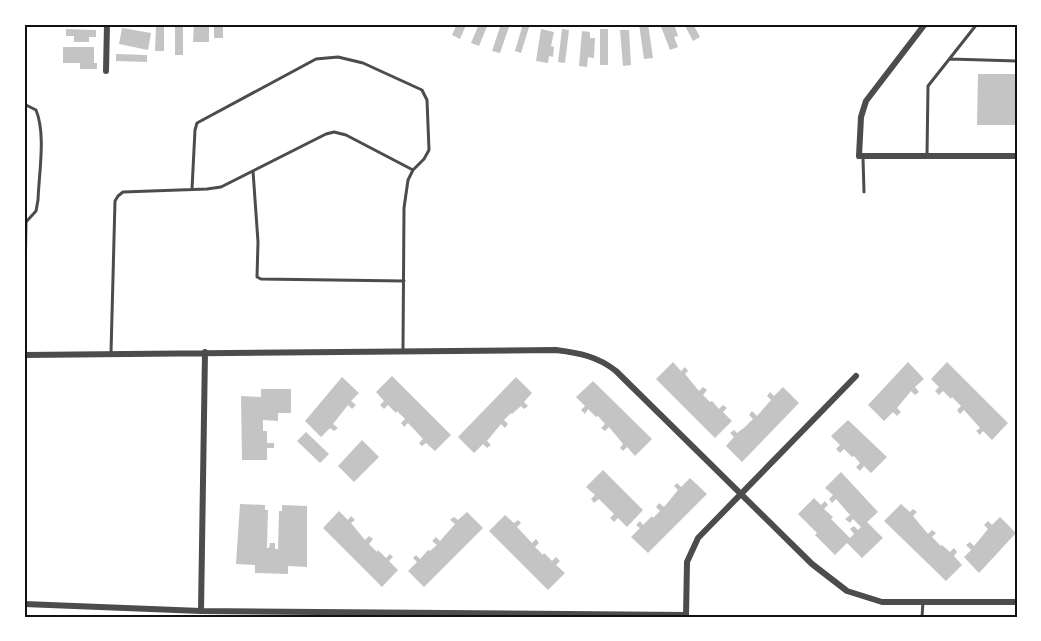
<svg xmlns="http://www.w3.org/2000/svg" width="1041" height="641" font-family="'Roboto Condensed',sans-serif">
<style>
.building{fill:#c4c4c4}
.lines{fill:none;stroke-linecap:round;stroke-linejoin:round}
.service{stroke:#4c4c4c;stroke-width:3}
.minor{stroke:#4c4c4c;stroke-width:6}
.neatline{fill:none;stroke:#111;stroke-width:2}
</style>
<rect width="100%" height="100%" fill="#fff"/>
<!-- building -->
<path class="building" d="M156,24H164V51H155Z
M175,24H183V55H175Z
M194,24H209V42H193Z
M214,24H223V38H214Z
M457,24H471L470,26L466,25L460,39L452,35Z
M479,24H488L479,46L471,43Z
M501,24H510L500,53L492,51Z
M523,24H530L521,53L515,51Z
M639,24H648L653,58L644,59Z
M660,24H674L678,36L674,37L678,47L670,50Z
M684,24H693L700,37L693,41Z
M122,28L151,33L148,50L119,44Z
M66,29L96,30V37H89V42H74V36H66Z
M541,29L554,32L551,46L554,47L553,57L549,56L548,63L536,61Z
M562,29L569,30L565,63L558,62Z
M600,29H608V65H600Z
M620,30H629L631,65L623,66Z
M582,31L590,32V38H595L594,58L588,57L587,67L579,66Z
M63,47H94V63H97V69H80V63H63Z
M116,54L147,55V62L116,61Z
M978,74H1017V125H977Z
M673,362L681,371L685,367L688,371L685,374L699,391L703,387L707,390L703,395L710,402L712,401L719,409L723,405L727,408L723,412L732,421L715,438L656,379Z
M908,362L924,379L915,387L919,392L915,395L911,391L897,408L901,412L897,416L893,412L884,421L868,405Z
M947,362L1008,423L992,440L983,431L980,435L976,431L980,428L964,410L960,414L957,410L961,406L952,397L951,399L943,391L939,395L935,391L939,387L931,379Z
M392,376L451,435L435,451L426,443L422,446L419,443L423,439L408,423L404,427L401,423L405,419L397,411L396,413L388,405L384,409L380,405L384,401L376,392Z
M342,377L359,393L351,401L356,405L352,409L348,405L333,424L338,428L334,431L330,428L321,437L305,421Z
M516,377L532,393L524,402L528,406L524,409L521,406L512,414L511,413L504,420L508,424L505,428L501,424L487,441L491,445L487,448L483,444L474,453L458,437Z
M593,381L652,439L635,456L627,447L623,451L620,448L623,444L609,427L605,431L601,428L605,424L598,416L596,417L588,409L585,414L581,410L585,406L576,397Z
M783,387L799,403L742,462L726,446L734,437L730,433L734,430L737,433L745,427L753,419L749,415L752,411L757,416L771,400L767,396L770,392L774,396Z
M261,389H291V413H278V421L263,420V431H267V443H274V448H267V460H242L241,396L261,397Z
M848,420L887,457L871,473L864,466L860,471L856,467L860,463L854,456L852,457L844,449L840,453L836,449L840,445L831,436Z
M306,432L329,454L320,463L297,441Z
M362,440L379,457L354,482L338,466Z
M603,470L643,510L627,527L618,518L614,522L610,518L614,514L599,499L594,503L591,499L595,495L586,487Z
M841,472L878,512L867,522L883,538L862,558L847,543L835,555L815,535L817,533L798,514L814,498L821,505L825,501L828,505L824,509L833,517L831,519L850,538L854,534L850,529L854,526L858,530L861,527L853,519L850,523L845,519L850,515L836,499L832,503L829,499L833,495L825,488Z
M690,478L707,494L648,553L631,537L640,528L636,525L640,521L643,525L652,516L653,518L660,511L656,507L659,503L664,507L678,490L674,486L677,483L681,487Z
M240,504L265,505V510H268L267,548H269L270,543H275V549H278L279,511H282V505L307,506V567L288,566V574L255,573V565L236,564Z
M901,504L910,512L913,509L917,512L913,516L928,534L932,530L936,533L932,537L941,546L942,545L950,552L954,548L957,552L954,556L962,565L946,581L884,521Z
M339,511L348,520L351,516L355,520L351,523L365,540L369,536L373,539L369,544L377,552L378,550L386,558L390,554L393,557L389,561L398,570L382,587L323,528Z
M467,512L483,528L424,587L408,571L417,562L413,558L416,555L420,559L428,550L430,551L437,545L432,541L436,537L440,541L455,524L450,520L454,517L458,520Z
M505,515L514,523L518,520L521,523L517,527L532,543L536,539L539,543L535,547L543,555L544,553L552,561L556,557L560,561L556,565L565,573L548,590L489,531Z
M1000,517L1016,533L979,573L964,557L971,550L966,545L970,542L974,546L988,529L984,525L988,521L992,525Z"/>
<g class="lines">
<!-- service -->
<path class="service" d="M950,59L1017,61
M24,104L36,110C46,134 39,173 38,200L36,211L26,222
M927,155L928,86L977,24
M863,158L864,192
M253,171L258,242L257,277L261,279L404,281
M192,189L195,130L197,123L316,59L338,57L363,63L422,90L427,100L429,150L424,159L413,170
M24,218L26,222L24,335
M111,353L115,201L118,196L123,192L207,189L221,187L326,134L334,132L346,135L413,170L408,180L404,208L403,350
M922,617L923,602"/>
<!-- minor -->
<path class="minor" d="M925,24L866,101L861,117L859,156H1017
M106,71L107,24
M24,355L556,350C579,353 597,356 616,371L812,564L847,591L882,602H1017
M24,604L201,611L686,615
M201,611L205,352
M686,616L687,562L698,538L856,376"/>
</g>
<!-- border -->
<rect width="1041" height="641" fill="none" stroke="#ffffff" stroke-width="51"/>
<rect x="26" y="26" width="990" height="590" class="neatline"/>
</svg>
